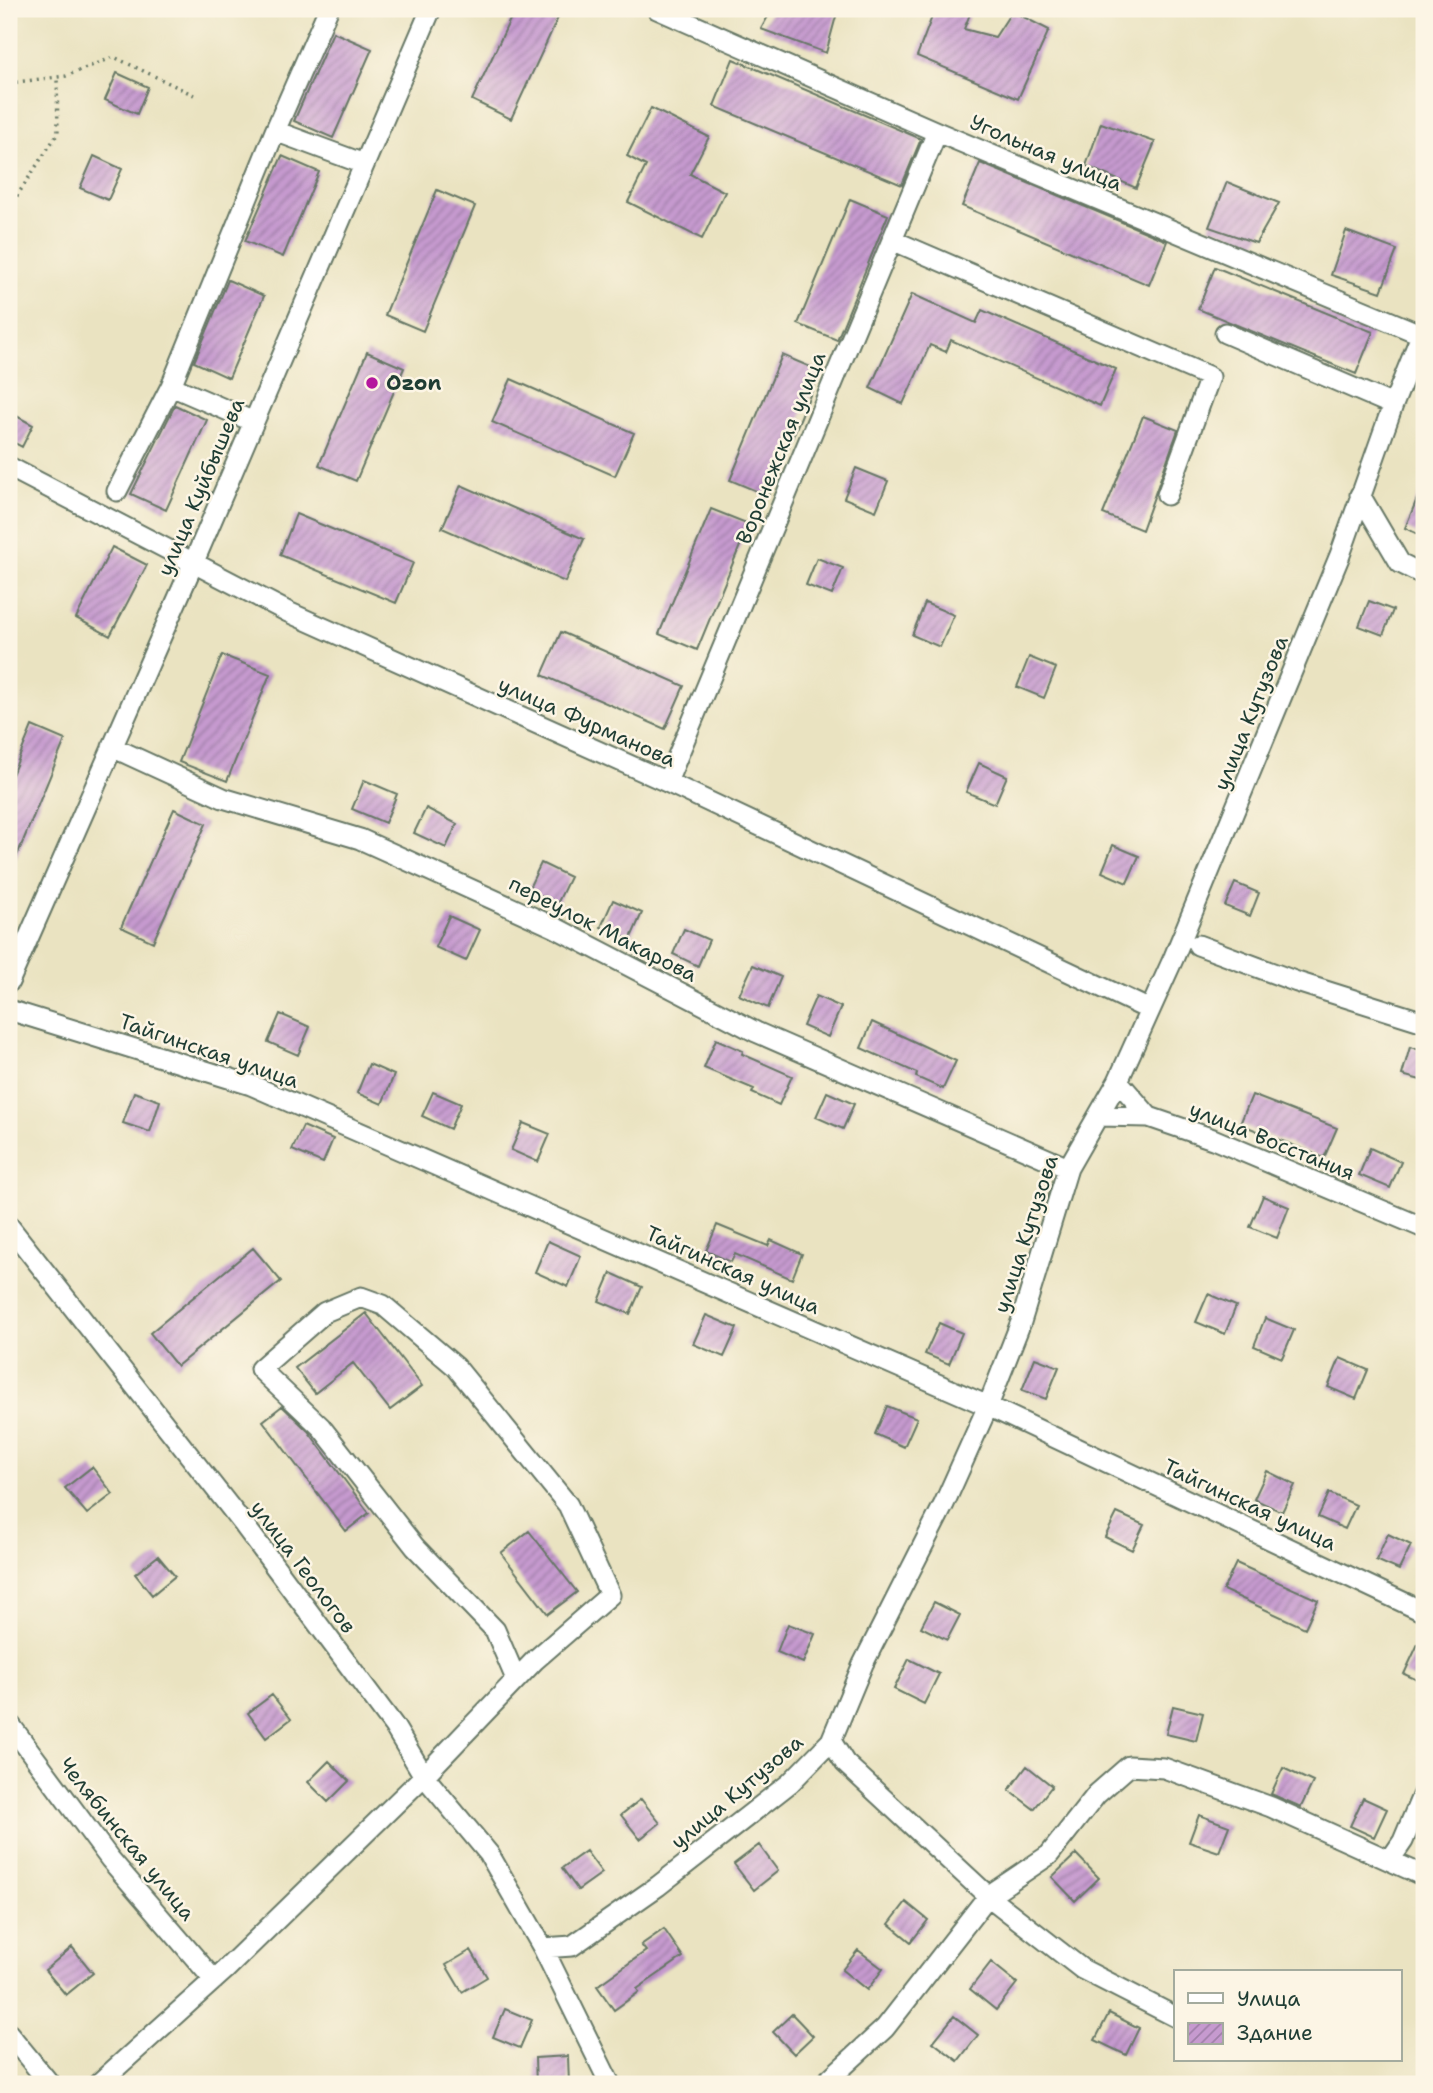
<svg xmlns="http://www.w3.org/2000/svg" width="1433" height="2093" font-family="'Shantell Sans',sans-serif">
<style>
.building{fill:url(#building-hatch)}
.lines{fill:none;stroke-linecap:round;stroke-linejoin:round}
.minor-casing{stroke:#667765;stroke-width:23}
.path{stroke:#667765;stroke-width:3.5;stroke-dasharray:2 5;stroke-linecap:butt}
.minor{stroke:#fff;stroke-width:19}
.poi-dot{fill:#b5179e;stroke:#fcf5e5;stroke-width:2.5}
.labels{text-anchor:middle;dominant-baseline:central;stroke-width:5;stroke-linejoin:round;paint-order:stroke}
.street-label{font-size:21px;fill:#1f3d34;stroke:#fcf5e5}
.poi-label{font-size:21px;font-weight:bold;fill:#1f3d34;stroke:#fcf5e5;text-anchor:start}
</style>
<defs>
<pattern id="building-hatch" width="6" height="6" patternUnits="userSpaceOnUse" patternTransform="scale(1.75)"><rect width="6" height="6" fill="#c69acf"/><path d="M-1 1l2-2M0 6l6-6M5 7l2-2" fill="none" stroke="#a07fa9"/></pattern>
</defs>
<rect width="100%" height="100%" fill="#fcf5e5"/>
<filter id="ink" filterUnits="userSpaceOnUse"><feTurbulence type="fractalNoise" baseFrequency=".0143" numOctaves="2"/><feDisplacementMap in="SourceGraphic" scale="14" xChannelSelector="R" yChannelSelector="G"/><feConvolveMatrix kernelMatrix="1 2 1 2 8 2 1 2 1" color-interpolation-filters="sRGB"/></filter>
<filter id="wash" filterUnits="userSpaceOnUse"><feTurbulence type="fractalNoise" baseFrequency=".00686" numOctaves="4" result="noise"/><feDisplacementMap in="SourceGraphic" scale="28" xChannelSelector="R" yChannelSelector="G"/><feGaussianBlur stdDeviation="1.57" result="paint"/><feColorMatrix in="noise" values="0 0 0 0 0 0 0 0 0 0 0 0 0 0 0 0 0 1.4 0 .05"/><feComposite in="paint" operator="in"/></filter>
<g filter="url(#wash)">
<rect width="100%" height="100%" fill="#eae3c1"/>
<g id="blocks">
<!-- building -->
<path class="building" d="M515,9H562L511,119L472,100Z
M772,9H838L826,53L761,29Z
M935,9H972L964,29L995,37L1012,11L1049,30L1018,99L917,56Z
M333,32L372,49L333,138L294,121Z
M733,59L921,139L902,185L714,106Z
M117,73L148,87L137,114L105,100Z
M651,108L709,137L690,174L725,192L702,239L628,202L646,166L627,156Z
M1101,123L1155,142L1136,188L1086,166Z
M94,156L122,169L108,200L80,188Z
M282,156L319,172L283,257L245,241Z
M980,163L1167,241L1149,285L962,206Z
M1227,182L1279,203L1256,243L1209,227Z
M437,190L475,206L423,331L385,315Z
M850,199L888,215L837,340L798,324Z
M1346,231L1397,250L1381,292L1331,275Z
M1215,267L1373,332L1356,374L1198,309Z
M228,280L264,296L229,378L194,362Z
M912,294L976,323L982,310L1116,369L1100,406L951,340L946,352L930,345L903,404L870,388Z
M367,352L404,368L356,481L319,465Z
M782,355L820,371L768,496L730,480Z
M511,379L634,433L615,476L492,422Z
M175,405L207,420L166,510L131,494Z
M9,412L33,425L22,447L9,440Z
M1143,416L1178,430L1142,530L1103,514Z
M856,468L888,481L876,511L844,498Z
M1424,482V537L1405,528Z
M461,485L584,539L565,582L442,528Z
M711,509L749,524L697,650L659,634Z
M296,514L413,563L396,603L280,555Z
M112,547L147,565L110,636L76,618Z
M817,558L843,568L832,595L806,585Z
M1369,601L1393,610L1383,635L1359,626Z
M925,603L954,615L940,647L912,635Z
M561,632L684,686L665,729L542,675Z
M222,655L270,674L227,781L179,762Z
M1029,657L1056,668L1044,698L1017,687Z
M32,726L65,740L9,875V782Z
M979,763L1007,776L995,804L966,792Z
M364,780L397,794L385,823L352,809Z
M426,808L457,824L446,848L414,833Z
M174,809L206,824L153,942L121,927Z
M1113,845L1139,856L1127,883L1102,872Z
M541,863L570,877L557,904L528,890Z
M1235,883L1259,893L1250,916L1225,906Z
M613,900L642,913L630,940L601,927Z
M449,916L480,930L466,961L435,947Z
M684,929L709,940L698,966L673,954Z
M753,965L781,977L768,1008L739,995Z
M816,996L841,1007L828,1037L803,1026Z
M280,1014L310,1027L298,1055L268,1042Z
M872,1022L956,1061L943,1089L916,1077L917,1073L861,1048Z
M716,1039L743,1051L742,1054L792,1076L779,1105L752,1093L754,1089L704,1068Z
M1410,1047L1424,1051V1081L1402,1075Z
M369,1064L394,1075L382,1104L357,1093Z
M134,1092L160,1101L150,1132L123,1123Z
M433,1092L461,1104L450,1129L422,1116Z
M827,1092L854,1104L843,1129L816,1117Z
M1252,1095L1337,1128L1324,1158L1240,1124Z
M523,1123L550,1134L538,1162L511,1150Z
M303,1126L333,1139L323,1163L292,1150Z
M1370,1148L1401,1162L1390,1188L1359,1175Z
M1263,1196L1289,1207L1277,1238L1250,1227Z
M717,1225L768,1246L771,1240L802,1254L792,1279L735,1254L731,1262L706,1251Z
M548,1241L581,1256L568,1287L535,1272Z
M253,1248L281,1281L177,1366L150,1333Z
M611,1273L642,1287L630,1314L599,1301Z
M1208,1294L1236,1306L1225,1334L1196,1322Z
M366,1313L422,1386L390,1410L353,1363L315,1393L295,1368Z
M706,1315L737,1328L724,1357L693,1344Z
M1265,1318L1294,1330L1282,1358L1254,1346Z
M939,1323L962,1333L949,1364L925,1354Z
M1035,1358L1059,1367L1046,1399L1022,1390Z
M1340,1358L1368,1370L1356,1399L1328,1387Z
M282,1406L308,1431L369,1513L346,1531L263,1421Z
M887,1406L917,1418L904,1447L875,1434Z
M92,1467L113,1494L87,1514L65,1488Z
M1267,1471L1295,1485L1282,1512L1254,1499Z
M1329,1493L1356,1505L1345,1529L1318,1517Z
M1117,1513L1144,1525L1132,1550L1105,1537Z
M529,1531L577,1592L548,1614L501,1553Z
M1388,1534L1411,1545L1399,1570L1376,1560Z
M158,1556L175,1576L152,1595L135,1574Z
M1236,1563L1318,1600L1305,1628L1223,1590Z
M934,1602L960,1615L947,1640L921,1627Z
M788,1624L815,1634L803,1663L777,1652Z
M1424,1631V1683L1404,1674Z
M909,1659L939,1674L924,1704L894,1689Z
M272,1695L291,1719L266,1738L248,1713Z
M1173,1706L1203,1713L1196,1741L1166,1734Z
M329,1761L349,1781L328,1802L308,1782Z
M1027,1766L1052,1786L1034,1809L1009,1790Z
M1283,1768L1313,1782L1301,1807L1271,1794Z
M1363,1798L1387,1809L1374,1837L1350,1826Z
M641,1799L660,1823L640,1839L621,1815Z
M1199,1815L1229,1826L1219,1852L1189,1842Z
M759,1845L778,1871L754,1890L734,1864Z
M586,1851L602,1873L578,1890L562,1868Z
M1076,1854L1099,1878L1075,1901L1052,1877Z
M906,1902L928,1920L911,1942L889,1924Z
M664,1929L683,1957L637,1989L639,1992L614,2010L597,1986L646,1951L641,1945Z
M72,1947L93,1973L66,1995L45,1970Z
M471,1950L487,1977L462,1992L446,1965Z
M858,1950L883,1969L867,1990L842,1970Z
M991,1962L1017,1983L996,2010L970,1989Z
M505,2009L532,2020L520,2048L493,2037Z
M1109,2013L1139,2028L1126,2055L1095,2040Z
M792,2014L813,2036L794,2054L773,2032Z
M954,2016L978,2035L958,2061L933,2042Z
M568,2056L569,2084H536L535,2058Z"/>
</g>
</g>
<g filter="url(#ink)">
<use href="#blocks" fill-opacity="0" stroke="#667765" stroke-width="2"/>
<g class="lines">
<defs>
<path id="minor" d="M657,9L937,132L1420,334
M328,10L275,131L364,164
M892,240L1210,377L1167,495
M1225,333L1393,405
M254,422L171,386L275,131
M9,467L288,612L667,782L1150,1010
M117,491L171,386
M1360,495L1400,563L1424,575
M112,747L223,798L360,839L554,927L756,1032L1068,1168
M667,782L937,132
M1198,945L1297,982L1424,1022
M9,982L193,564L431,9
M9,1010L251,1085L988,1406L1424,1612
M1118,1081L1149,1117
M1098,1116L1149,1117L1213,1139L1424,1228
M9,1226L244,1525L394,1726L424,1776L489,1854L543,1948L610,2084
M9,1723L110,1859L214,1980
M831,1741L845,1763L988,1896L1082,1969L1176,2017
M1390,1860L1403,1841L1424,1791
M543,1948L572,1946L658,1886L790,1783L831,1741L863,1664L944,1504L988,1406L1021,1322L1068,1168L1118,1081L1174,957L1340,555L1393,405L1424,328
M9,2034L50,2084
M98,2084L225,1970L424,1776L535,1660L610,1595L568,1505L456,1367L383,1305L361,1297L325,1312L260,1369L321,1427L415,1547L495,1630L516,1679
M824,2084L885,2028L988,1896L1049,1855L1097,1794L1129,1766L1164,1768L1271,1807L1424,1876"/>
</defs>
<!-- minor casing -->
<use href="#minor" class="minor-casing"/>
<!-- path -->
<path class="path" d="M9,83L66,76L114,57L194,95
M9,208L58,133L57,78"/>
<!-- minor -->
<use href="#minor" class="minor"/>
</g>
</g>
<!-- markers -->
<circle class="poi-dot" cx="372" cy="383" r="7"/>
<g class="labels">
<!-- street labels -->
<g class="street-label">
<text transform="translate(1046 153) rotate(23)">Угольная улица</text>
<text transform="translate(781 448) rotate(-68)">Воронежская улица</text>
<text transform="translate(201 487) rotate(-67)">улица Куйбышева</text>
<text transform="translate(1251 713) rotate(-68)">улица Кутузова</text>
<text transform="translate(587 722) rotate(24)">улица Фурманова</text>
<text transform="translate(603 929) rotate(27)">переулок Макарова</text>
<text transform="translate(209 1051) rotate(19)">Тайгинская улица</text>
<text transform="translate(1272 1141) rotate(22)">улица Восстания</text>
<text transform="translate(1026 1234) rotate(-72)">улица Кутузова</text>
<text transform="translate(733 1270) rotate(24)">Тайгинская улица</text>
<text transform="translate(1250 1505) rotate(25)">Тайгинская улица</text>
<text transform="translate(303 1567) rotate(53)">улица Геологов</text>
<text transform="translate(737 1792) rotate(-40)">улица Кутузова</text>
<text transform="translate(127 1839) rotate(51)">Челябинская улица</text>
</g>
<!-- poi labels -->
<g class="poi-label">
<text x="386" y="383">Ozon</text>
</g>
</g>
<!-- margin -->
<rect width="1433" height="2093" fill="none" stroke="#fcf5e5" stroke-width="35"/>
<!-- legend -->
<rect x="1174" y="1970" width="228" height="91" fill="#fcf5e5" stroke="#a4ab9e" stroke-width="2"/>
<rect x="1188" y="1993" width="35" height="10" fill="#ffffff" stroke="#a4ab9e" stroke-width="2"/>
<text x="1237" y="2006" font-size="21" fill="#1f3d34">Улица</text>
<rect x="1188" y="2023" width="35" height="21" fill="url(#building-hatch)" stroke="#a4ab9e" stroke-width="2"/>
<text x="1237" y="2040" font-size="21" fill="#1f3d34">Здание</text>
</svg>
